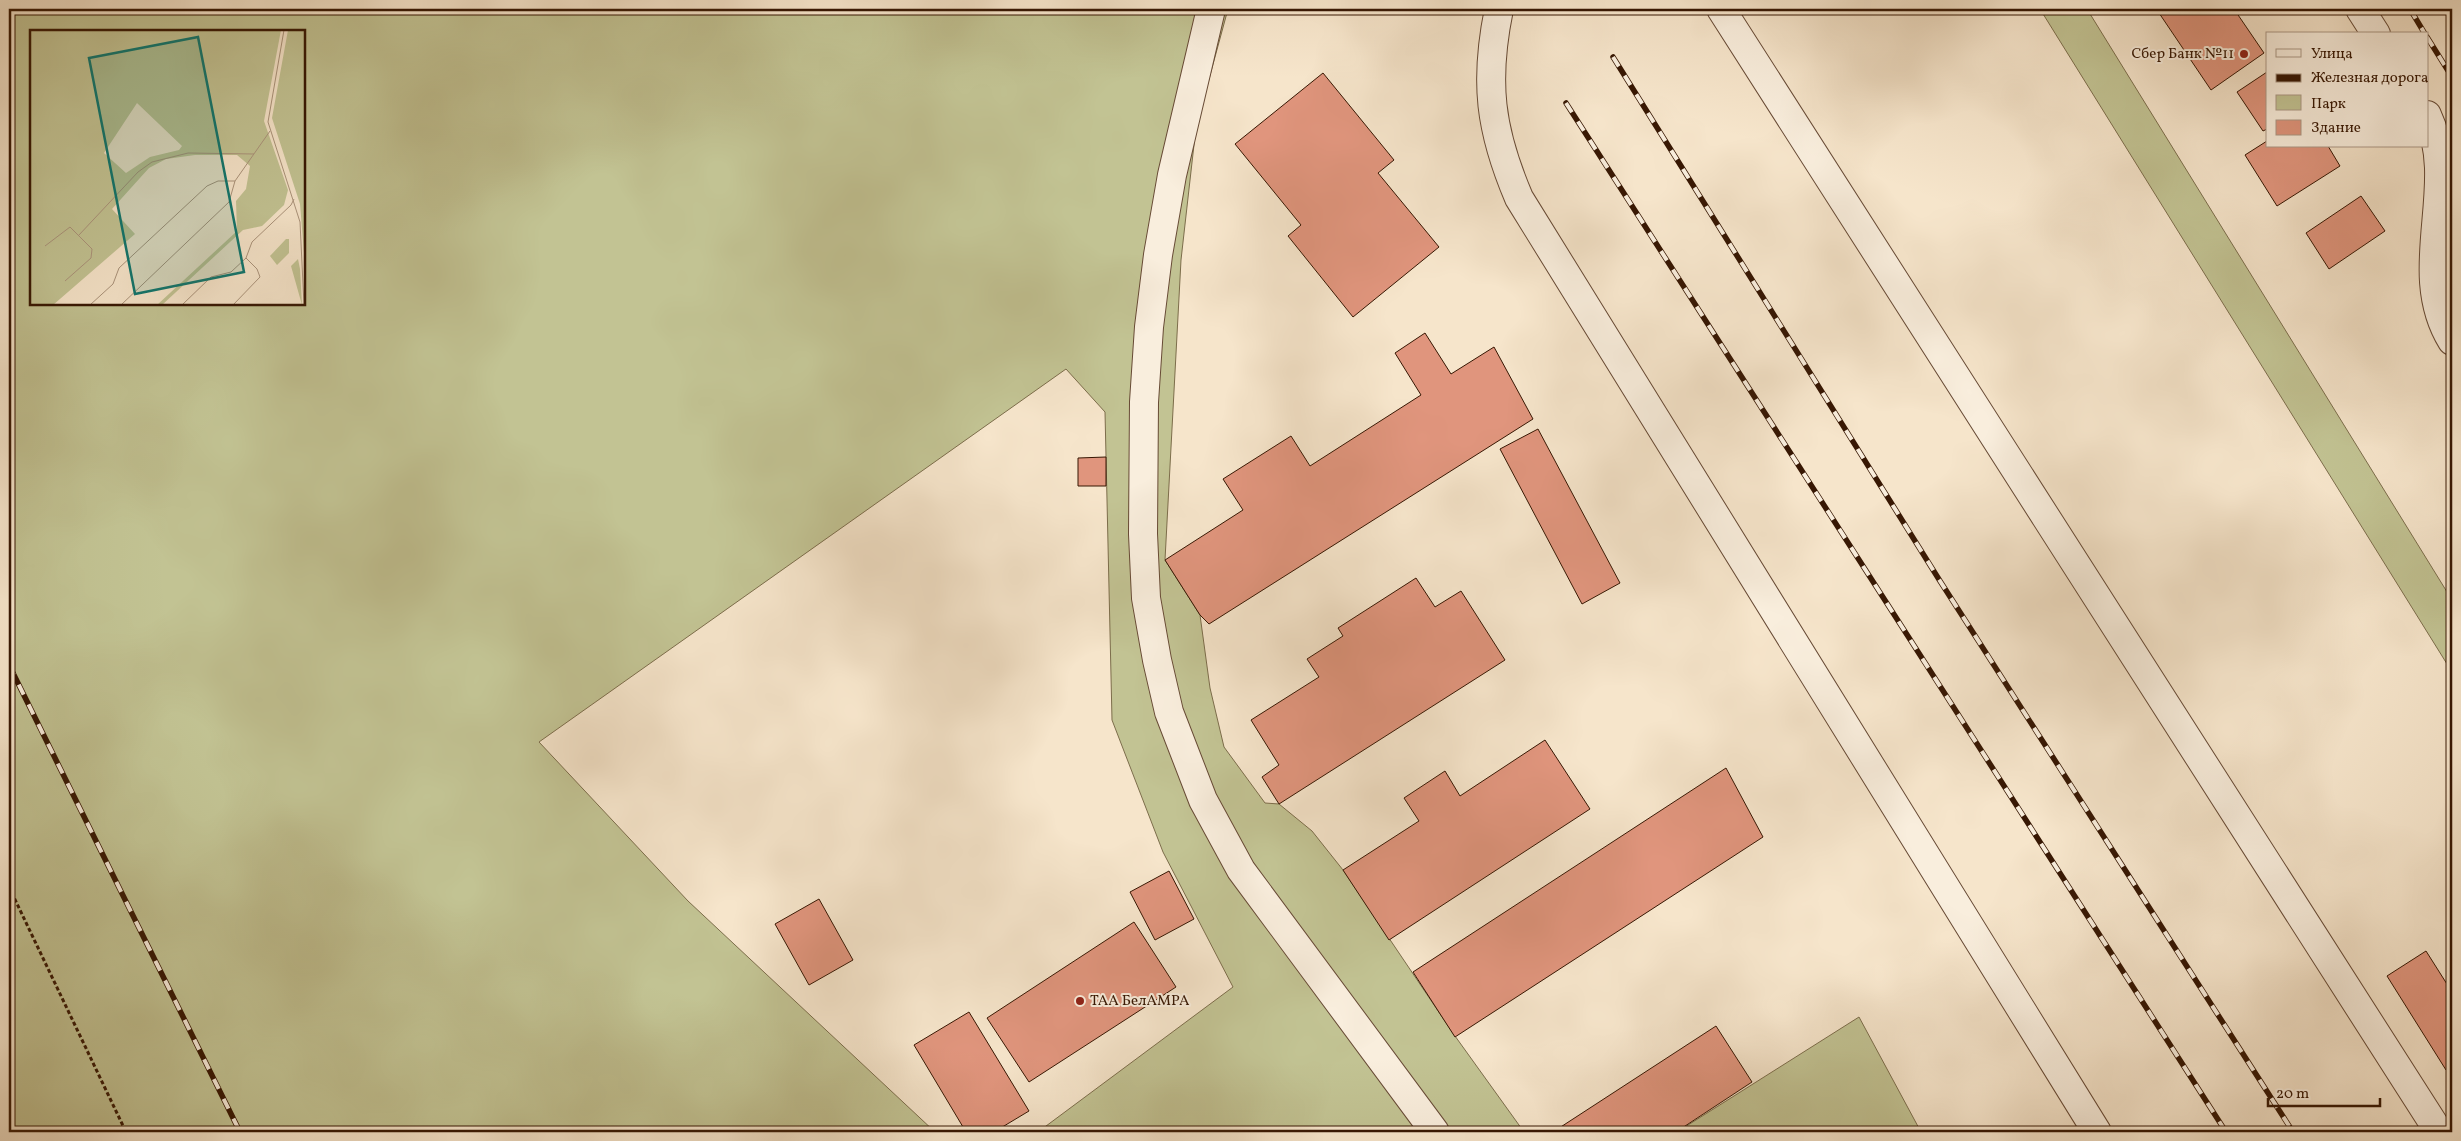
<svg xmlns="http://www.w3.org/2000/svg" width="2461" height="1141" font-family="Vollkorn,serif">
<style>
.green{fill:#c2c393;stroke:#7c6d4b;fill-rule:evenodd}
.building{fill:#e0957d;stroke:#371703}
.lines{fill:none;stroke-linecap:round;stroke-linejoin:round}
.minor-casing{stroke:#674a35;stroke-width:30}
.path{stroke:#371703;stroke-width:3;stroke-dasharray:4 2.5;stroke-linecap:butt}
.minor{stroke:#f9eedd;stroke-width:28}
.rail-casing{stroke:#371703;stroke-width:5.5}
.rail{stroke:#f9eedd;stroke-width:4;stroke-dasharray:11;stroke-linecap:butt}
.poi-dot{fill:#8f2418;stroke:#f9eedd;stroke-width:2}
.labels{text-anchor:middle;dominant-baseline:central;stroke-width:4;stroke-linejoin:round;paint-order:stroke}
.poi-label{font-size:15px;fill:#371703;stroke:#f9eedd;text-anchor:end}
.inset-road{fill:none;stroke:#aa937b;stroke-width:1}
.view{fill:#0f766e;fill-opacity:0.15;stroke:#0f766e;stroke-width:2.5}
.inset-edge{fill:none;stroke:#371703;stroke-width:2.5}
</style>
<rect width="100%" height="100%" fill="#f6e5cb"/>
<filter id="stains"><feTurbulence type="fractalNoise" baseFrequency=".004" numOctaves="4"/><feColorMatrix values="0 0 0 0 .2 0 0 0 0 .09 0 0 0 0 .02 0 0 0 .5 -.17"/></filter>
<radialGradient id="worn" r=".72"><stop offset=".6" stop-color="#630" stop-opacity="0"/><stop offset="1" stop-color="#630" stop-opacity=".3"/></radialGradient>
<!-- green -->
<path class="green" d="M9,9H1228L1196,127L1181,260L1165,560L1200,615L1210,688L1224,747L1265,803L1279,804L1312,831L1343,870L1455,1036L1524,1132H1038L1233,987L1163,852L1112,720L1105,412L1066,369L539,742L688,901L935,1132H9ZM31,31H304V304H31Z
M2040,9H2087L2452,600V672Z
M1859,1017L1921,1132H1677Z"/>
<!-- building -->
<path class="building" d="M2158,9H2234L2264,53L2211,90L2157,10Z
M2267,72V129L2263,131L2237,92Z
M1323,73L1394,160L1378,173L1439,247L1353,317L1288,236L1301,225L1235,144Z
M2267,141V146H2328L2340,166L2277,206L2245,155Z
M2361,196L2385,231L2329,269L2306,233Z
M1425,333L1451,374L1494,347L1533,419L1209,624L1200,615L1165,560L1243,510L1223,479L1291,436L1310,466L1421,395L1395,353Z
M1538,429L1620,583L1582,604L1500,449Z
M1106,457V486H1078V458Z
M1416,578L1435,607L1461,591L1505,660L1279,804L1262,777L1279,765L1251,720L1319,677L1307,659L1343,636L1338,628Z
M1545,740L1590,809L1389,940L1343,870L1419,821L1404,798L1445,771L1460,796Z
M1726,768L1763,837L1455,1037L1413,972Z
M1169,871L1194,919L1155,940L1130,892Z
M819,899L853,960L809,985L775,924Z
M1134,922L1176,987L1029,1082L987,1018Z
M2426,951L2452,992V1067L2446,1070L2387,976Z
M969,1012L1029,1111L994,1132H966L914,1045Z
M1716,1026L1752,1082L1676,1132H1553Z"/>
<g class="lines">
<defs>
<path id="minor" d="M1211,9L1172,175L1158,255L1149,327L1144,402L1143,534L1146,598L1157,660L1169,712L1203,800L1241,870L1435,1132
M1499,9C1484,82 1490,130 1519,198L2097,1132
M1721,9L2439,1132
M2360,9L2376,34
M2427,115C2461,186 2408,270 2452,341"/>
</defs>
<!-- minor casing -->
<use href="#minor" class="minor-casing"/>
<!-- path -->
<path class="path" d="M9,887L126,1132"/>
<!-- minor -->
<use href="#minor" class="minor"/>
<defs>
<path id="rail" d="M2410,9L2425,34
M2427,37L2452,77
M1613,57L1940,581L2293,1132
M1566,103L2226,1132
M9,665L240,1132"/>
</defs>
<!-- rail casing -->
<use href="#rail" class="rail-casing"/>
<!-- rail -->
<use href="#rail" class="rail"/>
</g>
<!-- markers -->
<g class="poi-dot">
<circle cx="2244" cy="54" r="5"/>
<circle cx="1080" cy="1001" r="5"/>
</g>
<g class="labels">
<!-- poi labels -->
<g class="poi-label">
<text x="2234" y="54">Сбер Банк №11</text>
<text x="1090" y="1001" text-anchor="start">ТАА БелАМРА</text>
</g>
</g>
<!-- overview -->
<g transform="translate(30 30)">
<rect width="275" height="275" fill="#f6e5cb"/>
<path d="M0,0H251L234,91L258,160L254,175L232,196L213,200L132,275H127L207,201L206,171L216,159L220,136L207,125H165L136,129L119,138L82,179L105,204L23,275H0ZM107,73L152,116L149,120L120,127L96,143L74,123ZM258,0H275V235L270,174L242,88ZM256,209H259V223L247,235L240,226ZM268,229L270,239L272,275L261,236Z" fill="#c2c393" fill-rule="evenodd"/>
<path class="inset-road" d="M254,0L238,92L270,192L274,275M49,205L108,142L122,132L158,123L224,124M15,216L40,197L62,219L61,228L35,251M60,275L83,254L89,238L177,156L188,151H205M91,275L199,172L205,151L240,101M152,275L181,247L201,242L216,228M203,275L230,247L227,239L216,228L222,212L261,175L264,169"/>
<path class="view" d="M168,7L214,242L105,264L59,28Z"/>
<rect width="275" height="275" class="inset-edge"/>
</g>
<!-- margin -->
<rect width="2461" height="1141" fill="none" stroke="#f6e5cb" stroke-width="30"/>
<rect x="10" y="10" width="2441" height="1121" fill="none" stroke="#371703" stroke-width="2.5"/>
<rect x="15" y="15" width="2431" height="1111" fill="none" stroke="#371703"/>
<!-- legend -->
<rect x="2266" y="32" width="162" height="115" fill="#f9eedd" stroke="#ab9886"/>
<rect x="2276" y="49" width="25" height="8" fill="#f9eedd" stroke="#ab9886"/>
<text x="2311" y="58" font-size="15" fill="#371703">Улица</text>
<rect x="2276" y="74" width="25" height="8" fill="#371703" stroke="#ab9886"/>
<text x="2311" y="82" font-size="15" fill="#371703">Железная дорога</text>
<rect x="2276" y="95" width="25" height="15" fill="#c2c393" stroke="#ab9886"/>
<text x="2311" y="108" font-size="15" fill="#371703">Парк</text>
<rect x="2276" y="120" width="25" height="15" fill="#e0957d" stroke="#ab9886"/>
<text x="2311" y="132" font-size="15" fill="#371703">Здание</text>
<!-- scale -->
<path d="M2268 1098v8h112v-8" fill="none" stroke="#371703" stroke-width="2.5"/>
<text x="2276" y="1098" font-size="15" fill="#371703" stroke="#f9eedd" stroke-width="4" paint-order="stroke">20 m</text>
<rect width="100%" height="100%" filter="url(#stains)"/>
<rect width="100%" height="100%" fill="url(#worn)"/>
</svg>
